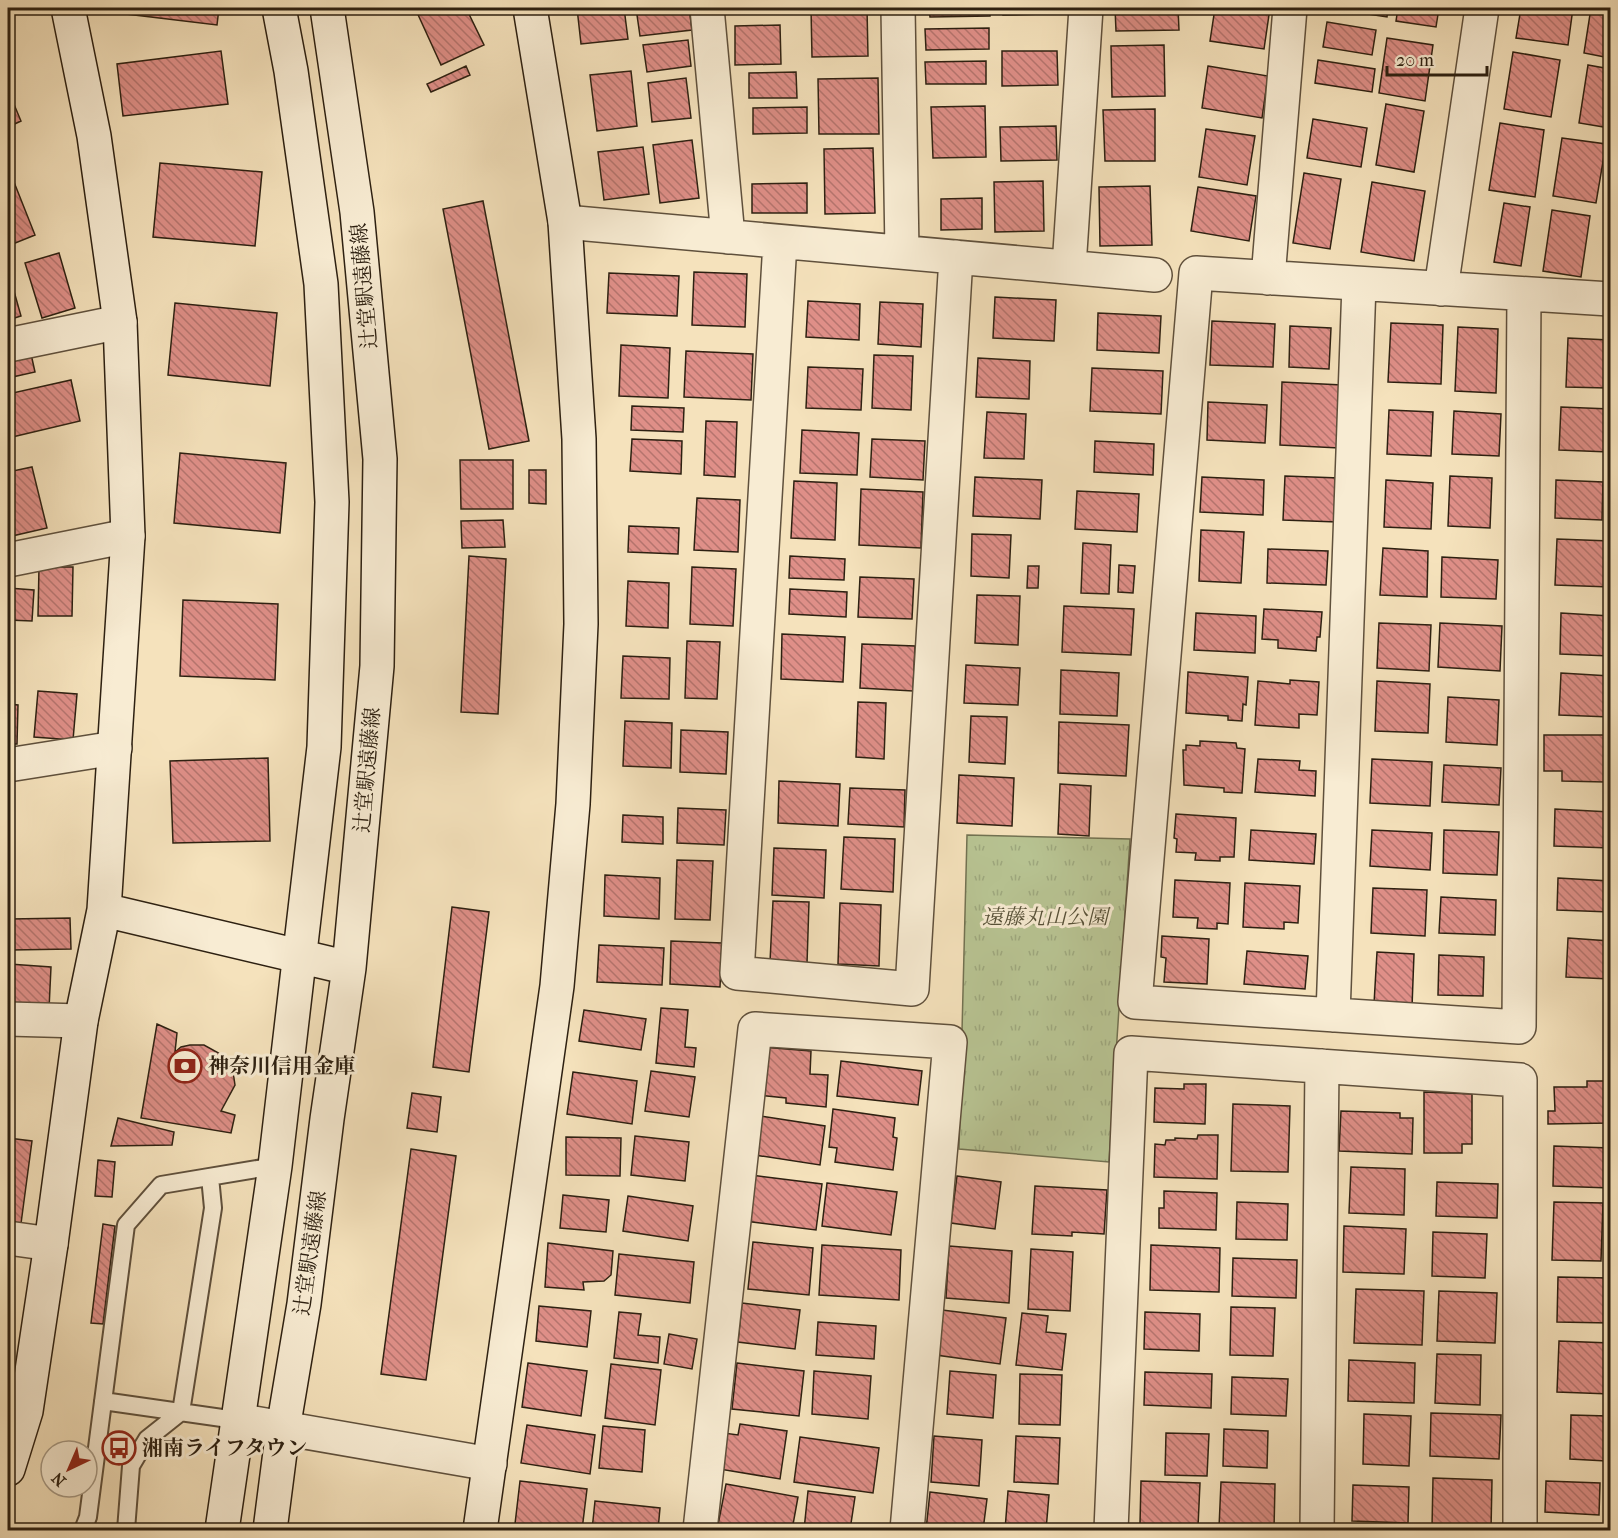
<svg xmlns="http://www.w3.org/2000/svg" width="1618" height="1538" font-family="'IM FELL French Canon','Noto Serif JP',serif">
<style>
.park{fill:url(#park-tufts);stroke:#727252;stroke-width:1.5}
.building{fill:url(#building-back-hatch);stroke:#2d2011;stroke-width:1.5}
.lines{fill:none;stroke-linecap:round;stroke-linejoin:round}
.lane-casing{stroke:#5f503c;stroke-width:20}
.street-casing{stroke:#5f503c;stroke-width:36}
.secondary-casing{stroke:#2d2011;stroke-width:36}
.lane{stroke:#f8ecd3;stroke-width:16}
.street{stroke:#f8ecd3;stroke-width:33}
.secondary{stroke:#f8ecd3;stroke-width:33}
.labels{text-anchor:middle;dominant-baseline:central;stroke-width:6;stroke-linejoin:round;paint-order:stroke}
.street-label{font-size:21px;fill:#2d2011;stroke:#f8ecd3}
.park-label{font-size:21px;font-style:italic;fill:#575138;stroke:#f8ecd3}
.poi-label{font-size:21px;font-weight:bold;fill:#2d2011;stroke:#f8ecd3;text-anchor:start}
</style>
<defs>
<pattern id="park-tufts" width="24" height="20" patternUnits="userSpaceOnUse" patternTransform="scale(1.5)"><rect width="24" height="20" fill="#b8c493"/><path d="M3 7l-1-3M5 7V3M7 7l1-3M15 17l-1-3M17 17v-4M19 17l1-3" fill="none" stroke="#9ea87e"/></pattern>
<pattern id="building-back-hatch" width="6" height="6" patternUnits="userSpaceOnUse" patternTransform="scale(1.5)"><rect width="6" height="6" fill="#df8f88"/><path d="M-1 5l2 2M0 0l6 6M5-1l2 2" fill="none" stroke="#b5746e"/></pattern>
</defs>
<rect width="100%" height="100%" fill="#f5e2bc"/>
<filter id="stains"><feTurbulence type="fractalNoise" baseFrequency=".00333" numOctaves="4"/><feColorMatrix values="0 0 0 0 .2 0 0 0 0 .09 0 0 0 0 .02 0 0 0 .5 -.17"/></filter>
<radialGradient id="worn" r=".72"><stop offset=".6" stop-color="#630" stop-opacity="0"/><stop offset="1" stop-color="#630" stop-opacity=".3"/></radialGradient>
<!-- park -->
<path class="park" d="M967,835L1130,839L1109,1162L959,1149Z"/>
<!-- building -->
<path class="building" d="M118,8H219L217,25L118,13Z
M415,8H466L484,45L441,65Z
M577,8H624L628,39L581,44Z
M636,8H689L692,30L640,36Z
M811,8H867L868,56L812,57Z
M929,8H990V16L930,17Z
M1003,8H1045V14L1003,15Z
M1115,8H1178L1179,30L1116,31Z
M1215,8H1270L1264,49L1210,41Z
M1328,8H1388L1387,17Z
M1398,8H1439L1436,27L1396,21Z
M1521,8H1573L1568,45L1516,38Z
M1591,8H1610V58L1584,53Z
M1327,22L1376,30L1372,55L1323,47Z
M780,25L781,64L735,65V26Z
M989,28V49L926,50L925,29Z
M1387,38L1433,45L1425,101L1379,93Z
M688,40L691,66L647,72L643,45Z
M1164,45L1165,96L1112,97L1111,46Z
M221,51L228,104L123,116L117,64Z
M1002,51H1057L1058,85L1002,86Z
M1513,52L1560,60L1551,117L1504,109Z
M1318,60L1375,69L1372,92L1315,83Z
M986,61V84H926L925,62Z
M1588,65L1610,69V128L1579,123Z
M466,66L470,75L431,92L427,84Z
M1208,66L1268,76L1262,118L1202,108Z
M631,71L637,126L597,131L590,75Z
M796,72L797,98H749V73Z
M686,78L691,118L652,122L648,83Z
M878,78L879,134H819L818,79Z
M8,90L21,121L8,127Z
M1386,104L1424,111L1414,172L1376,165Z
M985,106L986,157L933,158L931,107Z
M807,107V133L753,134V108Z
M1155,109V161H1105L1103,110Z
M1313,119L1367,128L1361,167L1307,158Z
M1500,123L1544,130L1535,197L1489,190Z
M1056,126L1057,160L1001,161L1000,127Z
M1206,129L1255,136L1247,185L1199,177Z
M1562,138L1606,144L1596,203L1553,196Z
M692,140L699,198L660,203L653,145Z
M643,147L649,194L604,200L598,152Z
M873,148L875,213L825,214L824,149Z
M160,163L262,172L255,246L153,237Z
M10,172L35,235L8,246V173Z
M1304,173L1341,179L1330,249L1293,243Z
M1043,181L1044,231L995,232L994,182Z
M1372,182L1425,191L1414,261L1361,252Z
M807,183V213H752V184Z
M1150,186L1152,245L1100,246L1099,187Z
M1198,187L1256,196L1249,241L1191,231Z
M982,198V229L941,230V199Z
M483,201L529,441L489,449L443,209Z
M1504,203L1530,207L1521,266L1494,262Z
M1552,210L1590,216L1581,277L1543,271Z
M59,253L75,308L42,318L25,263Z
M8,270L21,316L8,320Z
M694,272L747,274L745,327L692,325Z
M609,273L679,276L677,316L607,313Z
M995,297L1056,300L1054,341L993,338Z
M808,301L860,304L859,340L806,337Z
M880,302L923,304L921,347L878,344Z
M175,303L277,313L270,386L168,375Z
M1098,313L1161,316L1159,353L1097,350Z
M1212,321L1275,324L1273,367L1210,365Z
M1391,323L1443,325L1441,384L1388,382Z
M1290,326L1331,328L1329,369L1289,367Z
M1458,327L1498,329L1496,393L1455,391Z
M1568,338L1609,340L1607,388L1566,387Z
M29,345L35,372L8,378V350Z
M621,345L670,348L668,398L619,396Z
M686,351L753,354L751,400L684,397Z
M874,355L913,356L911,410L872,408Z
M978,358L1030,361L1029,399L976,397Z
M808,367L863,369L861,410L806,408Z
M1092,368L1163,371L1161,414L1090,411Z
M71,380L80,421L8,438V394Z
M1282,382L1342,385L1339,448L1280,445Z
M1208,402L1267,405L1265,443L1207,440Z
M632,406L684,408L683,432L631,430Z
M1561,407L1610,409L1609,452L1559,450Z
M1389,410L1433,412L1431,456L1387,454Z
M1454,411L1501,414L1499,456L1452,454Z
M987,412L1026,414L1024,459L984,458Z
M706,421L737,422L735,477L704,475Z
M802,430L859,433L857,475L800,473Z
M632,439L682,441L681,474L630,471Z
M872,439L925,441L923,480L870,477Z
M1095,441L1154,444L1153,475L1094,472Z
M180,453L286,463L280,533L174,523Z
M460,460H513V509H461Z
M32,467L47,528L12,536L8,519V472Z
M529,470H546V504L529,503Z
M1285,476L1339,478L1337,522L1283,520Z
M1450,476L1492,478L1490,528L1448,526Z
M975,477L1042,480L1040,519L973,516Z
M1202,477L1264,480L1263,515L1200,512Z
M1386,480L1433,483L1431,529L1384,527Z
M1556,480L1603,482L1602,520L1555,518Z
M794,481L837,483L835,540L791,538Z
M861,489L923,492L921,548L859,545Z
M1077,491L1139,494L1137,532L1075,529Z
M697,498L740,500L738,552L694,550Z
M503,520L505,547L462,548L461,521Z
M629,526L679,528L678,554L628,552Z
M1201,530L1244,532L1241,583L1199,581Z
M972,534L1011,535L1009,578L971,576Z
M1557,539L1610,541V587L1555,585Z
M1083,543L1111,545L1109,594L1081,593Z
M1383,548L1428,551L1427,597L1380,595Z
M1268,549L1328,551L1326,585L1267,583Z
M469,556L506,559L498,714L461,712Z
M790,556L845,559L844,580L789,578Z
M1442,557L1498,560L1496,599L1441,597Z
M1119,565L1135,566L1133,593L1118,592Z
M1028,566H1039L1038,588H1027Z
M39,567H73L72,616H38Z
M692,567L736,569L733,626L690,624Z
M860,577L914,579L912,619L858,617Z
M628,581L669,583L668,628L626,626Z
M8,588L34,590L32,621L8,620Z
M790,589L847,592L846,617L789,614Z
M977,595L1020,596L1018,645L975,643Z
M183,600L278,604L275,680L180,676Z
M1064,606L1134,609L1131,655L1062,652Z
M1264,609L1322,612L1320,637H1317L1316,651L1278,648V640L1262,639Z
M1196,613L1256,616L1255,653L1194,650Z
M1561,613L1610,616V656L1560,654Z
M1379,623L1431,625L1429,671L1377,668Z
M1440,623L1502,626L1500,671L1438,667Z
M782,634L845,637L843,682L781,679Z
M687,641L720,642L717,699L685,698Z
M862,644L915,646L913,691L860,688Z
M623,656L670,658L669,699L621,698Z
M966,665L1020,668L1018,705L964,703Z
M1061,670L1119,673L1117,716L1060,714Z
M1188,672L1248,677L1246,705L1243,704L1242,721L1228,720V716L1186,713Z
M1561,673L1610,676V717L1559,715Z
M1290,680L1319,682L1317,715L1299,714V728L1255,725L1258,681L1290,684Z
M1377,681L1430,684L1428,733L1375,731Z
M38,691L77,694L73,740L34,737Z
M1448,697L1499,700L1497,745L1446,742Z
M858,702L886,703L884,759L856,757Z
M8,704L18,705L17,744H8Z
M971,716L1007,717L1005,764L969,762Z
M625,721L672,723L671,768L623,766Z
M1059,722L1129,725L1126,776L1058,773Z
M681,730L728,732L726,774L680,772Z
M1544,735H1604L1605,782L1562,781V771H1544Z
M1200,741L1236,743L1237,748L1245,749L1242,793L1224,792V788L1184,785L1183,750H1186V745L1200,746Z
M268,758L270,841L173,843L170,761Z
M1258,759L1300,761L1299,770L1316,771L1315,796L1255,792Z
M1372,759L1432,762L1430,806L1370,803Z
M1444,765L1501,768L1499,805L1442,802Z
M959,775L1014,778L1012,826L957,823Z
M779,781L840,784L838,826L778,823Z
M1060,784L1091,786L1089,836L1058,834Z
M850,788L905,790L904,827L848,824Z
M678,808L726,810L724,845L677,843Z
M1555,809L1610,812V848L1554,846Z
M1176,814L1236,818L1234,857H1220V861L1195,860L1196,853L1176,852L1177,839L1174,838Z
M623,815L663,817V844L622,842Z
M1251,830L1316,834L1314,864L1249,860Z
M1372,830L1432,833L1430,870L1370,866Z
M1444,830L1499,832L1497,875L1443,873Z
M844,837L895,839L893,892L841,889Z
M774,848L826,850L824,898L772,895Z
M677,860L713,861L710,920L675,919Z
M605,875L660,878L659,919L604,916Z
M1558,878L1610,881V912L1557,910Z
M1175,880L1230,883L1228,924L1217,923V929L1197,928L1198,918L1173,917Z
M1245,883L1300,886L1298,923L1284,922V929L1243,927Z
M1373,888L1427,890L1425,936L1371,933Z
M1441,897L1496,900L1495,935L1439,933Z
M773,901L809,902L807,964L770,962Z
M840,903L881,905L879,966L838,964Z
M452,907L489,912L469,1072L433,1067Z
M70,918L71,949L11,950L10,919Z
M1162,936L1209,939L1207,984L1164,982L1166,958L1161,957Z
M1568,938L1610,941V979L1566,977Z
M671,941L722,943L720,987L670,984Z
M599,945L664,948L662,985L597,982Z
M1247,951L1308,956L1305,989L1244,984Z
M1377,952L1414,954L1412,1007L1374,1004Z
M1439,955L1484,957L1483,996L1438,995Z
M9,964L51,967L49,1009L8,1006Z
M661,1008L688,1010L685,1047L696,1048L694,1067L656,1063Z
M584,1010L646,1019L641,1050L579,1041Z
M157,1024L177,1033L175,1052L181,1047L190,1045H204L224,1056L232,1065L235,1085L221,1111L235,1115L231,1133L141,1118Z
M761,1047L811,1051L810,1074L828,1075L826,1107L786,1103V1098L757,1095Z
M841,1061L922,1071L918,1105L837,1096Z
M651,1071L695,1077L689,1117L645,1111Z
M573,1072L637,1081L632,1124L567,1114Z
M1587,1081H1610V1123L1548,1124V1111H1555L1554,1087H1587Z
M1184,1084H1206L1205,1124L1154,1122L1155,1088L1184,1089Z
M1424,1092L1472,1094V1144H1462V1153H1424Z
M412,1093L441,1097L437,1132L407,1128Z
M1233,1104L1290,1106L1288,1172L1231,1171Z
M833,1109L895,1118L893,1137L897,1138L893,1170L835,1162L837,1148L829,1147Z
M1341,1111L1400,1113V1118H1413L1412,1154L1339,1151Z
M761,1116L825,1126L820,1165L755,1155Z
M118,1118L174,1132L172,1145L111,1146Z
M1198,1135H1218L1217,1179L1154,1177L1155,1144L1165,1145L1166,1140H1175V1138L1197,1139Z
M635,1136L689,1142L685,1181L631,1175Z
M566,1137L621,1138L620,1176L566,1175Z
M8,1138L32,1141L20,1231L8,1229Z
M1554,1146L1610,1148V1188L1553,1186Z
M411,1149L456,1156L426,1380L381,1374Z
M98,1160L115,1162L112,1197L95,1196Z
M1351,1167L1405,1169L1404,1215L1349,1213Z
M751,1175L822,1184L816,1230L745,1221Z
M957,1176L1001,1182L995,1229L951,1223Z
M1437,1182L1498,1184L1497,1218L1436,1216Z
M827,1183L897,1192L891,1235L822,1226Z
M1035,1186L1107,1190L1104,1234L1072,1232V1236L1032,1234Z
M1164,1191L1217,1193L1216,1230L1159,1228V1208H1164Z
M563,1195L609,1200L606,1232L560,1228Z
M628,1196L693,1206L688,1241L623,1231Z
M1237,1202L1288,1204L1287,1240L1236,1239Z
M1554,1202L1603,1203L1601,1261L1552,1260Z
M103,1224L115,1226L103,1324L91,1323Z
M1344,1226L1406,1229L1404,1274L1343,1272Z
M1433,1232L1487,1234L1485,1278L1432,1276Z
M753,1242L813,1248L809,1295L748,1289Z
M548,1243L613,1251L611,1275L604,1281L583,1282L584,1290L545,1287Z
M822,1245L901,1250L899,1300L819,1295Z
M1151,1245L1220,1248L1219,1292L1150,1290Z
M949,1246L1012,1251L1009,1303L946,1298Z
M1031,1249L1073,1252L1070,1311L1028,1309Z
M619,1254L694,1262L690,1303L615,1295Z
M1233,1258L1297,1260L1296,1298L1232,1296Z
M1558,1277L1610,1278V1323L1557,1322Z
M1356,1289L1424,1291L1422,1345L1354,1343Z
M1439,1291L1497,1293L1495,1343L1437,1341Z
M742,1303L800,1310L795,1349L738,1342Z
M539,1306L591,1311L587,1347L536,1341Z
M1231,1307L1275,1308L1273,1356L1230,1355Z
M942,1310L1006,1318L1000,1364L936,1355Z
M619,1312L641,1314L638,1335L660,1337L658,1363L614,1358Z
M1145,1312L1200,1314L1199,1351L1144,1349Z
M1022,1313L1048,1316L1046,1332L1066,1334L1062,1370L1016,1365Z
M818,1322L876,1326L874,1359L816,1355Z
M669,1334L697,1339L692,1369L664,1364Z
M1559,1341L1610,1343V1394L1557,1392Z
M8,1342L11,1343L8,1374Z
M1437,1354L1481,1355L1480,1405L1435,1403Z
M1349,1360L1415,1363L1414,1403L1348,1401Z
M528,1363L587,1371L581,1416L522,1407Z
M737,1363L804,1371L799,1416L732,1409Z
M611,1364L661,1370L655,1425L605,1418Z
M814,1371L871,1376L868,1419L812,1414Z
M950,1371L996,1375L993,1418L947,1414Z
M1145,1372L1212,1374L1211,1408L1144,1405Z
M1020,1374L1062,1375L1060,1425L1019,1424Z
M1232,1377L1288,1379L1286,1416L1231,1414Z
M1431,1413L1501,1415L1499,1459L1430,1456Z
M1364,1414L1411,1416L1409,1466L1363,1464Z
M1571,1415L1608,1416L1606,1461L1570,1459Z
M740,1424L787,1431L780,1479L719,1469L724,1433L738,1435Z
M527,1425L595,1435L590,1474L521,1463Z
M603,1426L645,1430L642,1472L599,1468Z
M1224,1429L1268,1431L1267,1468L1223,1466Z
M1166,1433L1209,1434L1207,1476L1165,1475Z
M934,1436L982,1440L979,1486L931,1482Z
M1016,1436L1060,1438L1058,1484L1014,1482Z
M800,1437L879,1448L873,1493L794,1482Z
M1433,1478L1492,1480L1491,1530L1432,1528Z
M520,1481L587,1489L582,1530L515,1524Z
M1141,1481L1200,1483L1198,1527L1140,1524Z
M1546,1481L1600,1483L1599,1515L1545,1512Z
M1221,1482L1275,1484L1274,1530L1219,1528Z
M726,1484L798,1497L792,1530H717Z
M1353,1485L1409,1487L1408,1523L1352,1521Z
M808,1491L855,1497L850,1530H804Z
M1008,1491L1049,1495L1046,1530H1005Z
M930,1492L987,1499L983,1530H926Z
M595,1501L660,1508L658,1530H592Z"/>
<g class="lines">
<defs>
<path id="lane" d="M103,1401L236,1420
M83,1530L88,1517L126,1225L161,1185L275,1166
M126,1530L131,1466L147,1439L181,1412L213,1208L210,1177"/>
<path id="street" d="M707,8L728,237
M898,8L902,252
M565,222L1155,275
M780,242L737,973L912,989L956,257
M1069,267L1086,8
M1268,278L1290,8
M1441,289L1482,8
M1524,294L1519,1027L1135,1002L1196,273C1334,282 1472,291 1610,299
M8,345L120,322
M8,560L128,536
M8,765L115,748
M1333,1015L1359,284
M8,1019L81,1021
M8,1238L51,1244
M236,1420L490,1464
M700,1530L755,1029L950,1042L907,1530
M1111,1530L1131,1053L1520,1080V1530
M1317,1530L1322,1066"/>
<path id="secondary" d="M104,910L349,968
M8,1469L26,1411L51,1244L81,1021L104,910L128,536L120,322L94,136L68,8
M222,1530L275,1166L324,747L332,502L321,284L291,71L279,8
M270,1530L283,1429L304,1304L327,1119L349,968L377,666L380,459L357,212L327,8
M480,1530L557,986L573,804L581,624L579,439L565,222L530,8"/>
</defs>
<!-- lane casing -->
<use href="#lane" class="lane-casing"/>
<!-- street casing -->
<use href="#street" class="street-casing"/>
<!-- secondary casing -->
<use href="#secondary" class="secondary-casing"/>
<!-- lane -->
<use href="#lane" class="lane"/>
<!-- street -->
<use href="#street" class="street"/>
<!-- secondary -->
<use href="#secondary" class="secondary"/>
</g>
<!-- icons -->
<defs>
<symbol id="bank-ring" viewBox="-11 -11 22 22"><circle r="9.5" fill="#f8ecd3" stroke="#8f2418" stroke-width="1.5"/><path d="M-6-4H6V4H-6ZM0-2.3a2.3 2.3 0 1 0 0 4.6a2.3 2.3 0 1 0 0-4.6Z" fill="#8f2418"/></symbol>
<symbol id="bus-ring" viewBox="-11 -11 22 22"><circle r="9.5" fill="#f8ecd3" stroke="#8f2418" stroke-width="1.5"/><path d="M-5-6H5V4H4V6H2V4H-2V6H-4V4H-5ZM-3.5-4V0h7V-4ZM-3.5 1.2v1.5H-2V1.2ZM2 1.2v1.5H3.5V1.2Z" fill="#8f2418"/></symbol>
</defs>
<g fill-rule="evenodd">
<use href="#bank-ring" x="166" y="1047" width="38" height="38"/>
<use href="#bus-ring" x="100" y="1429" width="38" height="38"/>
</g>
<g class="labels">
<!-- street labels -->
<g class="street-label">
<text transform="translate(364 286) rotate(-95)">辻堂駅遠藤線</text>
<text transform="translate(367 770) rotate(-85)">辻堂駅遠藤線</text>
<text transform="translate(310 1253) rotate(-82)">辻堂駅遠藤線</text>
</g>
<!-- park labels -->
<g class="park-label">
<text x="1045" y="917">遠藤丸山公園</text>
</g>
<!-- poi labels -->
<g class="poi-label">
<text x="208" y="1066">神奈川信用金庫</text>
<text x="142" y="1448">湘南ライフタウン</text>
</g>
</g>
<!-- margin -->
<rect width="1618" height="1538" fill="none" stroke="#f5e2bc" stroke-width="30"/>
<rect x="9" y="9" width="1600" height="1520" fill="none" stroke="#2d2011" stroke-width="3"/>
<rect x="15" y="15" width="1588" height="1508" fill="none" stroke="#2d2011" stroke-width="1.5"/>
<!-- north arrow -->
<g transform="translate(69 1469) rotate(224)"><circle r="28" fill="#f8ecd3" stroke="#a79a85" stroke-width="1.5"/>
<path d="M0-4.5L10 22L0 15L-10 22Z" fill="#8f2418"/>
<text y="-9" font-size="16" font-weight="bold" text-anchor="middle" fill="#2d2011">N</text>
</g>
<!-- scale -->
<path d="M1387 66v9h100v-9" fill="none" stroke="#2d2011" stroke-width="3"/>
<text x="1396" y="66" font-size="18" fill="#2d2011" stroke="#f8ecd3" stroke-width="4.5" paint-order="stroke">20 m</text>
<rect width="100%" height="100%" filter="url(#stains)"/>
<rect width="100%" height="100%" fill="url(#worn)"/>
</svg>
